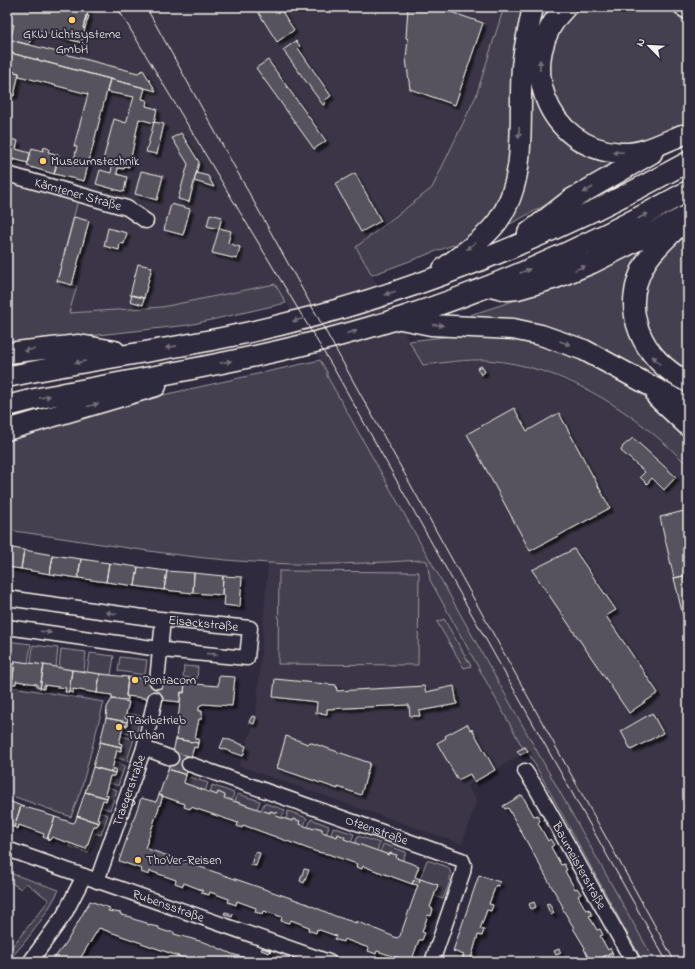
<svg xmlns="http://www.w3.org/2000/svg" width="695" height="969" font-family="'Indie Flower',sans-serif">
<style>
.built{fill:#3b3647}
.green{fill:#454050;stroke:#9c989c}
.building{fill:#56525f;stroke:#f4f1e8;filter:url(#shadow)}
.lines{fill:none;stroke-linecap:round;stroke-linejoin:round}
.minor-tunnel{stroke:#4d4857;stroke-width:14;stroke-dasharray:14 7;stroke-linecap:butt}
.minor-casing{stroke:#f4f1e8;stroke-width:17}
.highway-casing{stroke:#f4f1e8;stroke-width:23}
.minor{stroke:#2f2a3d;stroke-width:14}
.highway{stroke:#2f2a3d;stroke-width:20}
.tram{stroke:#f4f1e8;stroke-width:1}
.oneway{fill:#747079}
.poi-dot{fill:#ffd166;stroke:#2f2a3d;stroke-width:1.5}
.labels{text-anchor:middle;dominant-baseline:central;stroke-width:4;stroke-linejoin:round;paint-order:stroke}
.poi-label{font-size:13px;fill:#f4f1e8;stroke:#2f2a3d;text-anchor:start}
.street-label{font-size:13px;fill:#f4f1e8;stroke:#2f2a3d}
</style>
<defs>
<filter id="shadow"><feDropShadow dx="3.5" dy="3.5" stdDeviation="1" flood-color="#0009"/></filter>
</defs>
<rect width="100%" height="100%" fill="#2f2a3d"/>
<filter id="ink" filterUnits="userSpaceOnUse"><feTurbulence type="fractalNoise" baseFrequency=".025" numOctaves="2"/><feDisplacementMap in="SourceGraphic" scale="8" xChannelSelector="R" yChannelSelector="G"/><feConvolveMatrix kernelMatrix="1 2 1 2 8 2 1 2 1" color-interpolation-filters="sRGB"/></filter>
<g filter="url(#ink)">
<!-- built -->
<path class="built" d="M7,7H504L476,96L432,188L356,247L423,365L486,360L523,366L547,373L595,395L618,408L652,432L688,466V962H655L327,376V371L275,284L162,307L68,313L57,281L74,217L7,174Z
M421,560L427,561L430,580L523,747H525L528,751L467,786L477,800L462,844L239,766L256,717L268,563L341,564Z"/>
<!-- green -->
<path class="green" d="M504,7H526L513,153L498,209L470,237L461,242L372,275L356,247L432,188L476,96Z
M541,7H554L537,34Z
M581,7H668L687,24L688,26V123L651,140L624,144L595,140L571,122L556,100L548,70L553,42L569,18Z
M530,70L535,96L623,164L510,224L509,222L516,209Z
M7,174L79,196L57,281L77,286L69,313L162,307L275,284L286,303L189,325L7,345Z
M688,232V373C650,352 630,306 653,266C661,253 676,240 688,232Z
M642,248L644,251L627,304L688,391V399L471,318L470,315L544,291Z
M460,335H495L558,347L629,385L649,400L688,435V466C636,412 564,366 487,360C467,359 444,363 423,365L409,341Z
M320,360L327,372V376L655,962H643L527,750L525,747L523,748L430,580L427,561L421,560C371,563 320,566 269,563C182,559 94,542 7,530V438L145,399Z
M279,571L419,572L418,665L278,664Z
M444,619L471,666L464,668L437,622Z
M7,641L31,644L28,663L7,660Z
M33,645L58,648L56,667L31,663Z
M61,649L86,652L84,671L59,668Z
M90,653L114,656L111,675L87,672Z
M120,657L147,660L145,675L118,671Z
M184,666L198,667L197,679L183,677Z
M7,686L104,702L81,790L71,817L7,794Z
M126,713L140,716L136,736L122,732L123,725H127L128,719L125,718Z
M121,736L134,739L127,761L115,757L117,750L121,751L122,744L119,743Z
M114,762L125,766L118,786L108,782L110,776H114L115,770L112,769Z
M190,777L208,783L205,791L186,784Z
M212,785L234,793L232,800L218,792L217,795L210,793Z
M107,787L117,790L110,810L101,807L103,800L106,801L108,795L105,794Z
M238,794L260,801L257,809L235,801Z
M264,803L285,810L282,818L276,816L277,813L270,811V813L261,811Z
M288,811L307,818L304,826L299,824V821L293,819L292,821L286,819Z
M99,812L108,815L101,835L95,833L88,853L69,846L70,843L86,848L94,826H97L100,820L97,819Z
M311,819L329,826L327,833L322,832V829L315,827L314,829L308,827Z
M333,827L354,834L351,842L344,839V837L338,834L337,837L331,835Z
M358,836L380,843L377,851L355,843Z
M383,844L406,852L403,860L396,858V855L390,853L389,855L380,852Z
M427,860L448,867C455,875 446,890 443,899L434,896L438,885L420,879Z
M7,872L59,890C45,917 28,940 7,962V953L49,900L26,883L21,889L7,880Z"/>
<!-- building -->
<path class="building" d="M7,7H90L83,28H85L82,43L33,29L29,45L10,40L14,25L7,23Z
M255,7H279L294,30L277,42Z
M408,7H436L483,23L455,105L410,89L406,59L408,39L406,38Z
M86,15L89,16L85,28H83Z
M7,39L138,73L143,70L156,91L7,52Z
M296,41L300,46L298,48L331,96L324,101L326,103L323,105L283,50Z
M7,52L110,79L84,181L54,174L58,160L73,164L77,147L74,146L88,94L19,76V73L7,70Z
M268,60L326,141L314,149L256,68Z
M7,70L19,73L14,96L7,94Z
M110,79L145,88L142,99L147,100L146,106L157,109L154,123L139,119L129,167L125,166L124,169L118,168L117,174L127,177L124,192L96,184L100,170L111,173L112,166L106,165L107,161L103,160L114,119L126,123L134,97L107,92Z
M154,122L164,124L157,154L146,152Z
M181,133L199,162L189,202L178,199L188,164L172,138Z
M7,138L18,141L16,149L30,153L28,163L13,159V161L7,160Z
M44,147L49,149L48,152L59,155L54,174L27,166L32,148L43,151Z
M141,171L163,176L157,200L135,194Z
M196,173L208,176L214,187L194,181Z
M355,173L381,221L361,232L335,184Z
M171,204L190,209L183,235L164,230Z
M210,214L222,217L219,228L231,231L228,243L240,247L237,259L212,253L219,229L207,226Z
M74,217L89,221L72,285L57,281Z
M108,228L127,233L124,244L120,243L119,250L104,246Z
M138,264L152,267L144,298L130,295Z
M132,295L144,298L143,305L130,301Z
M482,366L485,372L481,375L477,368Z
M514,408L527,431L559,413L610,508L530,551L467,434Z
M633,438L676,477L664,490L652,478L647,484L640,477L645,472L621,451L623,446Z
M688,510V575L674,578L660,517Z
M7,547L24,550L21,569L7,567Z
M574,549L616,610L606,616L658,693L629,713L532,570Z
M24,550L53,555L50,574L21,569Z
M53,555L81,559L78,578L50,574Z
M81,559L109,563L106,582L78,578Z
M109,563L138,567L135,586L106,582Z
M138,567L167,571L164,590L135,586Z
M167,571L194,573L193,593L164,590Z
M194,573L223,576L222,595L193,593Z
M688,575V615L683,616L674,578Z
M223,576L242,577L240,607L224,605L225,595H222Z
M7,660L15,661L12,684L8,683L9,680H7Z
M15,661L44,665L40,688L37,687V684L16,681V684H12Z
M44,665L72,670L69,692H65L66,688L44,685V689L40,688Z
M72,670L100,674L97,693L73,689V693L69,692Z
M100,674L128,677L126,696L128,697V700L112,699V695L97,693Z
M219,676L235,677L232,706L203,704L199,706V711H202V719H199L195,739H199L198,743L176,739L181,692L184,693L185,683L218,686Z
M128,677L185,683L184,693L181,692L180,702L126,696Z
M275,679L336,685L337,691L424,686L426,692L454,686L457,704L419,711L420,716H410L409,705L327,709V714L316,713L317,702L273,697Z
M112,699L129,702L125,718L128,719L127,722L106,718L107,707Z
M652,713L663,733L631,750L621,731Z
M252,716L256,717L254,724L249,722Z
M106,718L127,722V726L123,725L121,736L119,743L122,744L121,747L100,742Z
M467,724L471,730L472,729L495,770L474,782L470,774L458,780L437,743L446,738L445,736Z
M286,736L308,744L309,742L370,763L361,795L338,787V789L277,768Z
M224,738L246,746L243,756L220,748Z
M176,739L198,743L197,748L194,747L191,757L173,752Z
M100,742L121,747V751L117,750L112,769H116L115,773L93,767Z
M525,747L528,751L520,755L517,751Z
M173,752L191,757L186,775L168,769Z
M93,767L115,773L114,776H110L107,787L105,794L108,795L107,798L85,792Z
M168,769L186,775L184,783L217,795L218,792L225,795L224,798L270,813V811L277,813L276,816L292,821L293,819L300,821L299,824L314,829L315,827L322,829V832L337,837L338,834L345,837L344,839L389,855L390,853L397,855L396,858L419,866L415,877L420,879L419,882L414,880L412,884L363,866L362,869L356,867L357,864L328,854L317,852L243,825L242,828L237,826L238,823L191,807L190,809L184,807L185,804L159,795Z
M85,792L107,798L106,801L103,800L99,812L97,819L100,820L99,823L77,816Z
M159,795L163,796L145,848L305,903L335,916L356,923V921L397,938L400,936L418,885L412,884L414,880L419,882L420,879L438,885L430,907L433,909L431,916L428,915L422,932L425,933L422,940H419L411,962L377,951L376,954L368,951L369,948L344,939L343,942L334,939L336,936L317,929L316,933L308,930L309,927L291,920L289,923L281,921L282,917L264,911L263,914L255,912L256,908L237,901L236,905L228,902L229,899L210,892L209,895L202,893V890L184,883L183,886L175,883L176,880L150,871L149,875L141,872L142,869L119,861L141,798L156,802Z
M522,795L534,816L537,815L540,821L538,823L548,841L550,839L554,845L551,847L561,865L564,864L567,870L565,871L575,889L577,888L581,894L578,896L586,910L589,909L592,915L589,916L597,930L600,929L603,935L600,936L608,950L610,948L612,952L594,962L591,958L589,959L584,949L585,948L573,928H574L562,908L563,907L508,808L505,809L503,806Z
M7,800L21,806L14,827L10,826L11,822L7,821Z
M21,806L46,813V814L55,817L47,839L43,837L44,834L19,825L18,829L14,827Z
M77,816L99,823L97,826H94L86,849L52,837L50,840L47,839L55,817L73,823L75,822Z
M255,852L260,853L256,866L251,865Z
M304,869L309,870L304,883L300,881Z
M479,875L500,882L499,886L496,885L489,904L493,905L491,911L487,910L480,929L484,930L482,936L478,935L470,962H461L464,955L453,951Z
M90,901L110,908L108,911L121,913V915L132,917L133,919L147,923L148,925L159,927V929L168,932H174V934L207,943L232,954L259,962H195L99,928L81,957L86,962H51L66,943Z
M534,902L536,907L531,909L529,904Z
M549,903L554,913L551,915L546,904Z
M225,912L233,914L232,917L224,914Z
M262,948L271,951L269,953L261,950Z
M559,949L561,953L556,955L554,951Z
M612,952L613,954L611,956L614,962H594Z"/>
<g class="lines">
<!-- minor-tunnel -->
<path class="minor-tunnel" d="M171,758L189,764"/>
<defs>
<g id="minor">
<path id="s1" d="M7,174L127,208L146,221"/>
<path id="s2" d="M7,598L150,618L250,628L247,658L173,651L7,627"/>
<path d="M157,681L163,620"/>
<path d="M144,748L171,758"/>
<path id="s3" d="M189,764L462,860L464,865L463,872L432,962"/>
<path id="s4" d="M525,771L535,786L633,962"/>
<path id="s5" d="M7,849L329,962"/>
<path id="s6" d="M97,881L144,748L155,699"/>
<path d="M30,962L64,915L84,876"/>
</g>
<path id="highway" d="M566,7C513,59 546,149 621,153C643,154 662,143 682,135
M685,7L688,9
M677,228C666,239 654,249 646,262C618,309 642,360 688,382
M528,233L570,200L652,153
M443,269C461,254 484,240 498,221C529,177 518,117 522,67C524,47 529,27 533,7
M491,286L507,290L518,289L553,279L592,263L688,215
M401,319L431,325L513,329L541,335L584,350L688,406
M7,353L79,345L115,351
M7,377C85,360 164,351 241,334C398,300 548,239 688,162
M657,397L688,426
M7,406L35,399C157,375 281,356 400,318C500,286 596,242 688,191
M7,430L156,386"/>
</defs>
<!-- minor casing -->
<use href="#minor" class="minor-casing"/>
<!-- highway casing -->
<use href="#highway" class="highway-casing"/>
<!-- minor -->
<use href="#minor" class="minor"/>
<!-- highway -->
<use href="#highway" class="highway"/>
<!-- tram -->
<path class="tram" d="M117,7L334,369L667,962
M146,7L675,962"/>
</g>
<!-- one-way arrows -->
<defs><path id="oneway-solid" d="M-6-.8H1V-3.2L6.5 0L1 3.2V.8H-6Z"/></defs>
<g class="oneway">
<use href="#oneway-solid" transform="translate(540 65) rotate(-89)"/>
<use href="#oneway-solid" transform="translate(519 133) rotate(92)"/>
<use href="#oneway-solid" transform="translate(618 152) rotate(-177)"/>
<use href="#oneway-solid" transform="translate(588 190) rotate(150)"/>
<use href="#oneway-solid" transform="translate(643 216) rotate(-28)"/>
<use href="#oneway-solid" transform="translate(471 246) rotate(141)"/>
<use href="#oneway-solid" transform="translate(580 268) rotate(-22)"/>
<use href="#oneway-solid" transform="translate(525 271) rotate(-23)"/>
<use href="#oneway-solid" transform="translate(390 293) rotate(162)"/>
<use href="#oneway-solid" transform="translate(298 320) rotate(164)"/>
<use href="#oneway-solid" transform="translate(438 325) rotate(4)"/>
<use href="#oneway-solid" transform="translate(352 332) rotate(-15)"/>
<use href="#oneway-solid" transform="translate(565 343) rotate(20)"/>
<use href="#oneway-solid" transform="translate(171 347) rotate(169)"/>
<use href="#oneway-solid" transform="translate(29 350) rotate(171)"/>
<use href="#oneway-solid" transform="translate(656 360) rotate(-132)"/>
<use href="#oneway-solid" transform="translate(80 362) rotate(170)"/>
<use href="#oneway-solid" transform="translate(226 362) rotate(-11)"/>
<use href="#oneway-solid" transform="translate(45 397) rotate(-11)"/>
<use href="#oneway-solid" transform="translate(93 405) rotate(-15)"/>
<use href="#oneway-solid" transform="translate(111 613) rotate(-172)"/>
<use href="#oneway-solid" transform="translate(46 632) rotate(8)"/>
<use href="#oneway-solid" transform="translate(212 654) rotate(6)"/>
</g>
</g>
<!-- markers -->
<g class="poi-dot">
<circle cx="72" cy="20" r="4"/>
<circle cx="43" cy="161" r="4"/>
<circle cx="135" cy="680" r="4"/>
<circle cx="119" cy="727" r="4"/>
<circle cx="138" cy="860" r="4"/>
</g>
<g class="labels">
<!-- poi labels -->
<g class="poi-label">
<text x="72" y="34" text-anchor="middle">GKW Lichtsysteme<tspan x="72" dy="15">GmbH</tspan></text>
<text x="51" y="161">Museumstechnik</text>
<text x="143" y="680">Pentacom</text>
<text x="127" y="720">Taxibetrieb<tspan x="127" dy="15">Turhan</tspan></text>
<text x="146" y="860">ThoVer-Reisen</text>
</g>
<!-- street labels -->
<g class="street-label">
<text stroke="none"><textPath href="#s1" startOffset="74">Kärntener Straße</textPath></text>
<text stroke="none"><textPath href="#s2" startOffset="198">Eisackstraße</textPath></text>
<text stroke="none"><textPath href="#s6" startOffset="96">Traegerstraße</textPath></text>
<text stroke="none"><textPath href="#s3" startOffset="199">Otzenstraße</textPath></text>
<text stroke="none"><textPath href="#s4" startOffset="109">Baumeisterstraße</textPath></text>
<text stroke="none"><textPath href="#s5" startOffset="171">Rubensstraße</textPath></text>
</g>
</g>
<!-- margin -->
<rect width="695" height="969" fill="none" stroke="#2f2a3d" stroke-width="24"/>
<rect x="12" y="12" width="671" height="945" fill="none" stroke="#f4f1e8" stroke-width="1.5" filter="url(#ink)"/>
<!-- north arrow -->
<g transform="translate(649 46) rotate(294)" stroke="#2f2a3d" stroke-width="3" paint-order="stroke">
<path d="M0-3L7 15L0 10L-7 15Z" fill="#f4f1e8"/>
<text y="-6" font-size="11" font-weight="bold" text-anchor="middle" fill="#f4f1e8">N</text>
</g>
</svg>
